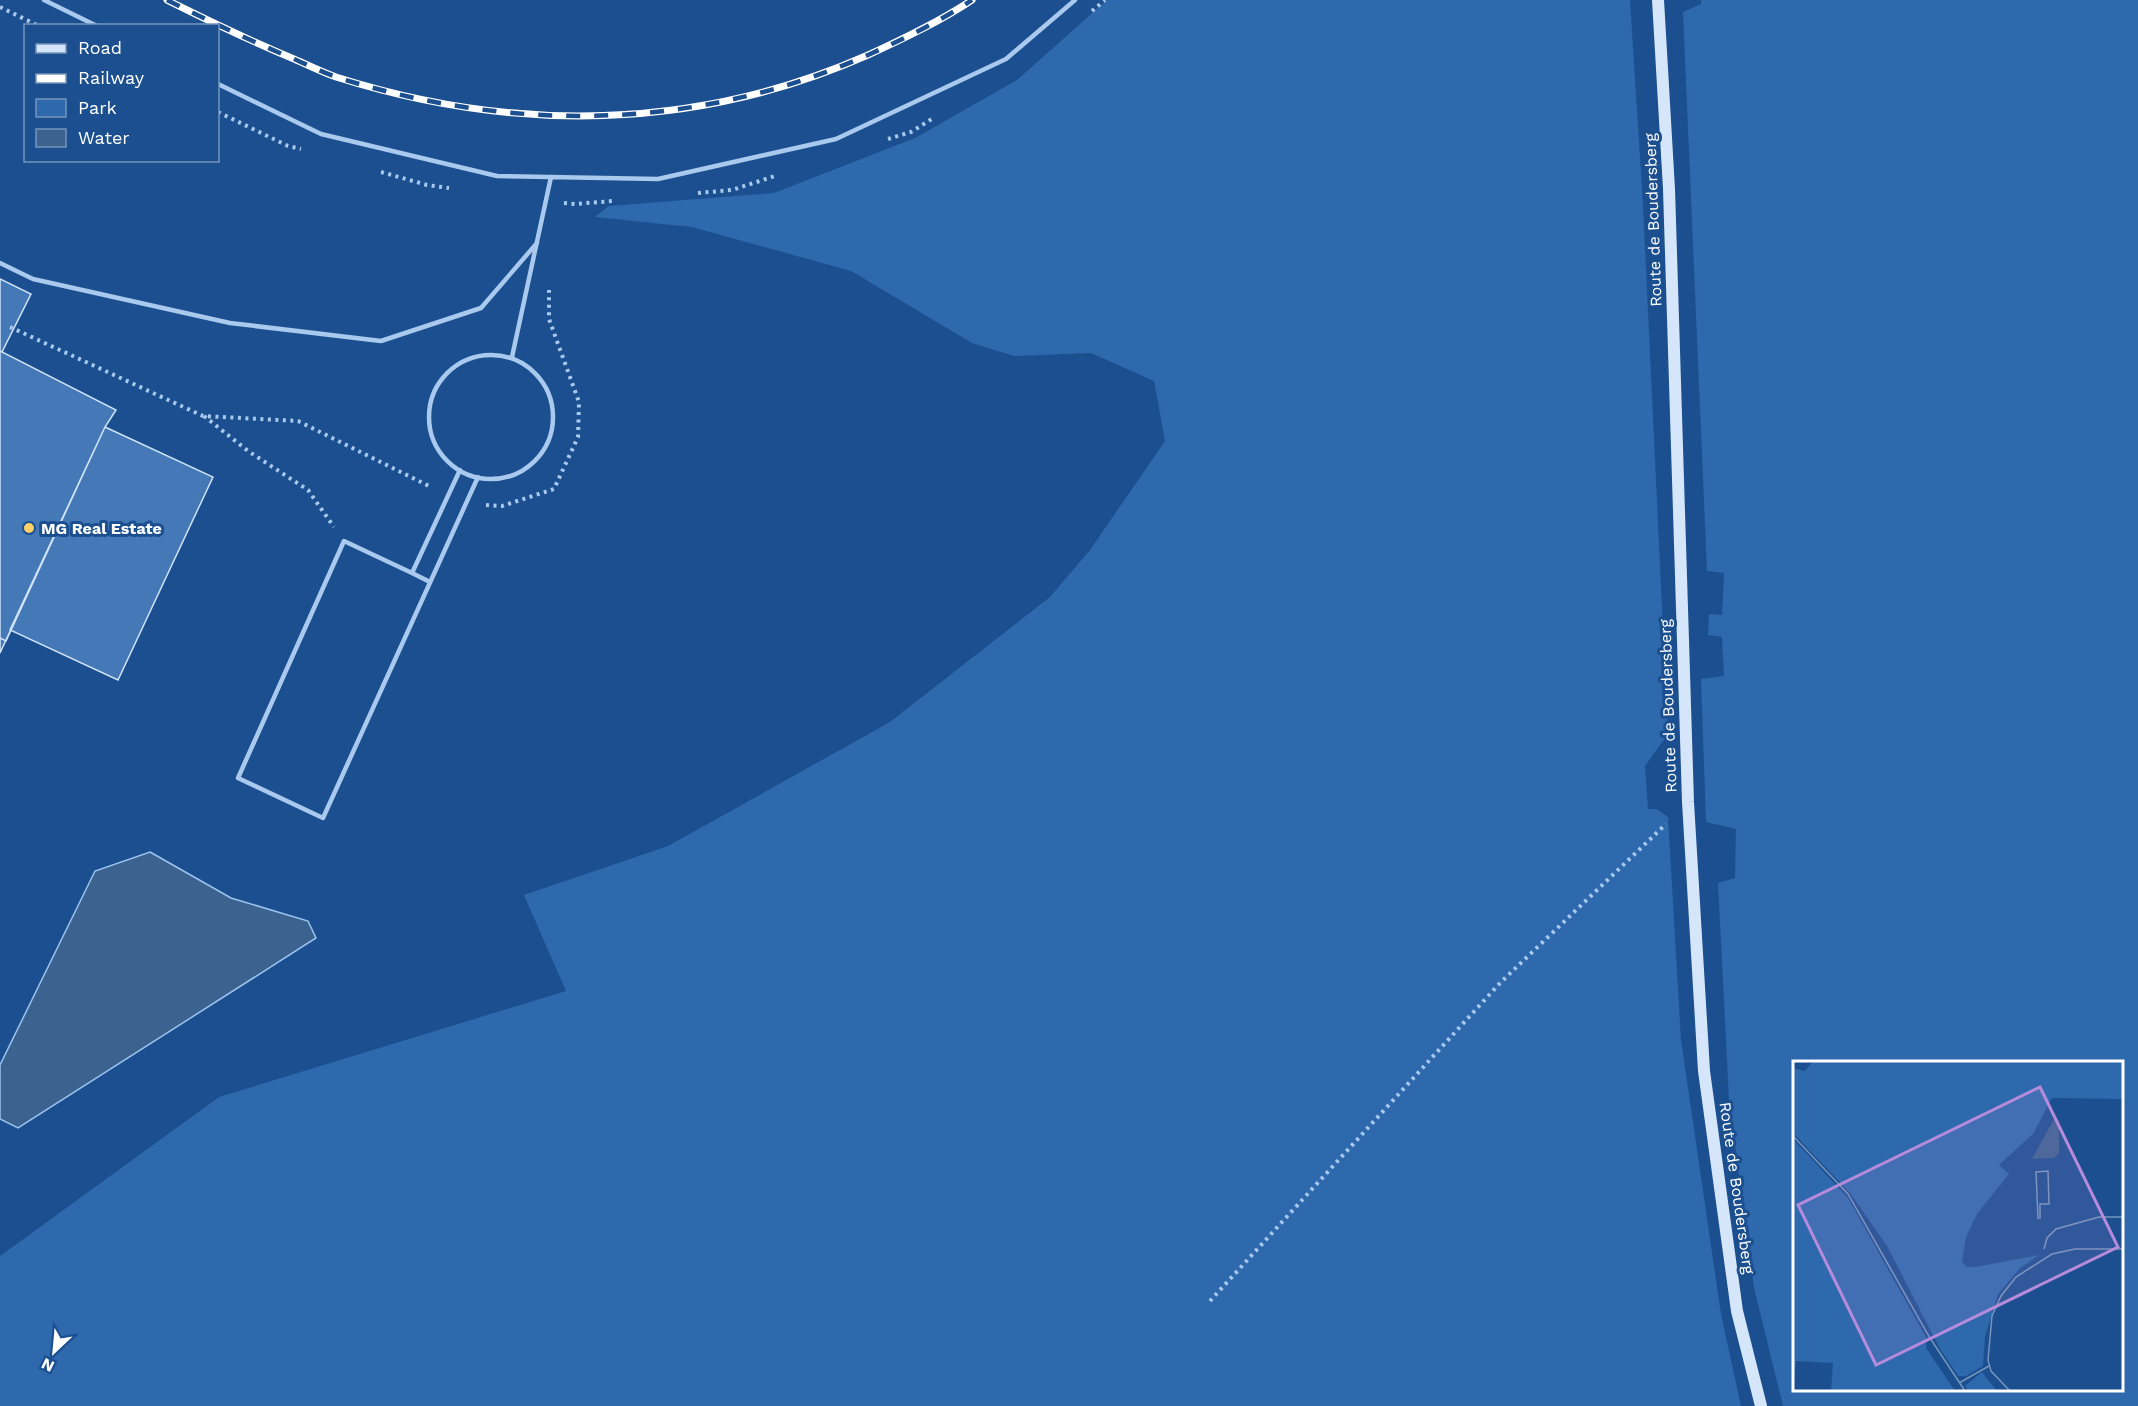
<svg xmlns="http://www.w3.org/2000/svg" width="2138" height="1406" font-family="'Work Sans',sans-serif">
<style>
.green{fill:#2e69ad;fill-rule:evenodd}
.water{fill:#3c6290;stroke:#9cc4f0;stroke-width:1.5}
.building{fill:#4478b7;stroke:#cfe3fa;stroke-width:1.5}
.lines{fill:none;stroke-linecap:round;stroke-linejoin:round}
.path{stroke:#a9c9ee;stroke-width:4;stroke-dasharray:3 4.5;stroke-linecap:butt}
.lane{stroke:#a9c9ee;stroke-width:4.5}
.secondary{stroke:#d6e6fa;stroke-width:12}
.rail-casing{stroke:#fff;stroke-width:7}
.rail{stroke:#1b4f8f;stroke-width:4.5;stroke-dasharray:14;stroke-linecap:butt}
.poi-dot{fill:#ffd166;stroke:#1b4f8f;stroke-width:2}
.labels{text-anchor:middle;dominant-baseline:central;stroke-width:6;stroke-linejoin:round;paint-order:stroke}
.street-label{font-size:16px;fill:#fff;stroke:#1b4f8f}
.poi-label{font-size:16px;font-weight:bold;fill:#fff;stroke:#1b4f8f;text-anchor:start}
.inset-road{fill:none;stroke:#7695bc;stroke-width:1.5}
.view{fill:#b68bdc;fill-opacity:0.15;stroke:#b68bdc;stroke-width:3}
.inset-edge{fill:none;stroke:#fff;stroke-width:3}
</style>
<rect width="100%" height="100%" fill="#1b4f8f"/>
<!-- green -->
<path class="green" d="M1107,0H1630L1643,205L1668,734L1645,766L1648,809H1657L1668,817L1681,1040L1721,1314L1741,1406H0V1256L219,1097L566,991L524,895L668,846L890,722L1050,597L1090,550L1165,441L1154,381L1091,353L1014,356L972,343L851,271L692,227L595,217L609,206L774,193L915,138L1017,80Z
M1701,0H2138V1406H1783L1754,1288L1729,1100L1718,883L1735,878L1736,829L1706,822L1701,679L1724,676L1722,637L1708,635L1709,614L1722,615L1724,573L1707,571L1683,12L1701,4ZM1794,1062H2122V1390H1794Z"/>
<!-- water -->
<path class="water" d="M150,852L231,898L308,921L316,938L18,1128L0,1119V1065L95,871Z"/>
<!-- building -->
<path class="building" d="M0,279L31,294L2,352L0,351Z
M0,351L116,410L105,427L0,653Z
M0,351L116,410L105,427L6,641L0,638Z
M105,427L213,477L118,680L10,630Z"/>
<g class="lines">
<!-- path -->
<path class="path" d="M0,7L39,26
M1092,11L1105,0
M218,112L288,146L301,149
M888,139L911,132L935,117
M381,172L427,185L449,188
M698,193L732,190L775,176
M564,203L575,204L613,201
M10,327L203,416L298,421L431,487
M204,416L248,451L308,490L334,527
M486,505L502,506L554,489L578,437L579,402L549,319V290
M1210,1301L1500,983L1666,824"/>
<!-- lane -->
<path class="lane" d="M44,0L97,26
M218,84L321,134L497,176L658,179L836,139L1006,59L1075,0
M0,263L33,279L230,323L381,341L481,308L537,243
M429 417a62 62 0 1 1 124 0a62 62 0 1 1-124 0Z
M512,357L551,177
M460,470L412,573L344,541L238,778L323,818L478,477
M412,573L430,582"/>
<!-- secondary -->
<path class="secondary" d="M1658,0L1669,189L1688,802L1704,1071L1737,1311L1761,1406"/>
<defs>
<path id="rail" d="M167,0C209,21 251,41 294,59C308,65 322,72 336,77C513,133 696,131 868,55C903,39 939,22 972,0"/>
</defs>
<!-- rail casing -->
<use href="#rail" class="rail-casing"/>
<!-- rail -->
<use href="#rail" class="rail"/>
</g>
<!-- markers -->
<circle class="poi-dot" cx="29" cy="528" r="6"/>
<g class="labels">
<!-- street labels -->
<g class="street-label">
<text transform="translate(1653 220) rotate(-92)">Route de Boudersberg</text>
<text transform="translate(1668 706) rotate(-92)">Route de Boudersberg</text>
<text transform="translate(1737 1188) rotate(82)">Route de Boudersberg</text>
</g>
<!-- poi labels -->
<g class="poi-label">
<text x="41" y="528">MG Real Estate</text>
</g>
</g>
<!-- overview -->
<g transform="translate(1793 1061)">
<rect width="330" height="330" fill="#1b4f8f"/>
<path d="M20,0H330V38L259,37L240,73L206,104L216,113L184,153L173,176L169,200L173,206H182L246,194L227,207L205,233L192,276L190,305L173,315H165L146,286L94,185L57,132L0,72V7L12,10ZM0,78L55,137L134,278L133,287L162,330H38L40,302L3,300L0,330ZM189,311L204,330H176L172,325Z" fill="#2e69ad"/>
<path d="M261,58L266,59V92L261,97L239,98Z" fill="#3c6290"/>
<path class="inset-road" d="M0,75L55,133L137,277L172,330M245,158L243,111L255,110L256,143H247V158M251,188L254,177L263,168L306,156H330M166,322L196,305M217,330L198,310L195,299L199,255L208,235L223,216L259,193L282,188H330"/>
<path class="view" d="M247,26L325,186L83,304L5,144Z"/>
<rect width="330" height="330" class="inset-edge"/>
</g>
<!-- legend -->
<rect x="24" y="24" width="195" height="138" fill="#1b4f8f" stroke="#7695bc" stroke-width="1.5"/>
<rect x="36" y="44" width="30" height="9" fill="#d6e6fa" stroke="#7695bc" stroke-width="1.5"/>
<text x="78" y="54" font-size="18" fill="#ffffff">Road</text>
<rect x="36" y="74" width="30" height="9" fill="#ffffff" stroke="#7695bc" stroke-width="1.5"/>
<text x="78" y="84" font-size="18" fill="#ffffff">Railway</text>
<rect x="36" y="99" width="30" height="18" fill="#2e69ad" stroke="#7695bc" stroke-width="1.5"/>
<text x="78" y="114" font-size="18" fill="#ffffff">Park</text>
<rect x="36" y="129" width="30" height="18" fill="#3c6290" stroke="#7695bc" stroke-width="1.5"/>
<text x="78" y="144" font-size="18" fill="#ffffff">Water</text>
<!-- north arrow -->
<g transform="translate(54 1352) rotate(206)" stroke="#1b4f8f" stroke-width="4.5" paint-order="stroke">
<path d="M0-4.5L10 22L0 15L-10 22Z" fill="#ffffff"/>
<text y="-9" font-size="16" font-weight="bold" text-anchor="middle" fill="#ffffff">N</text>
</g>
</svg>
